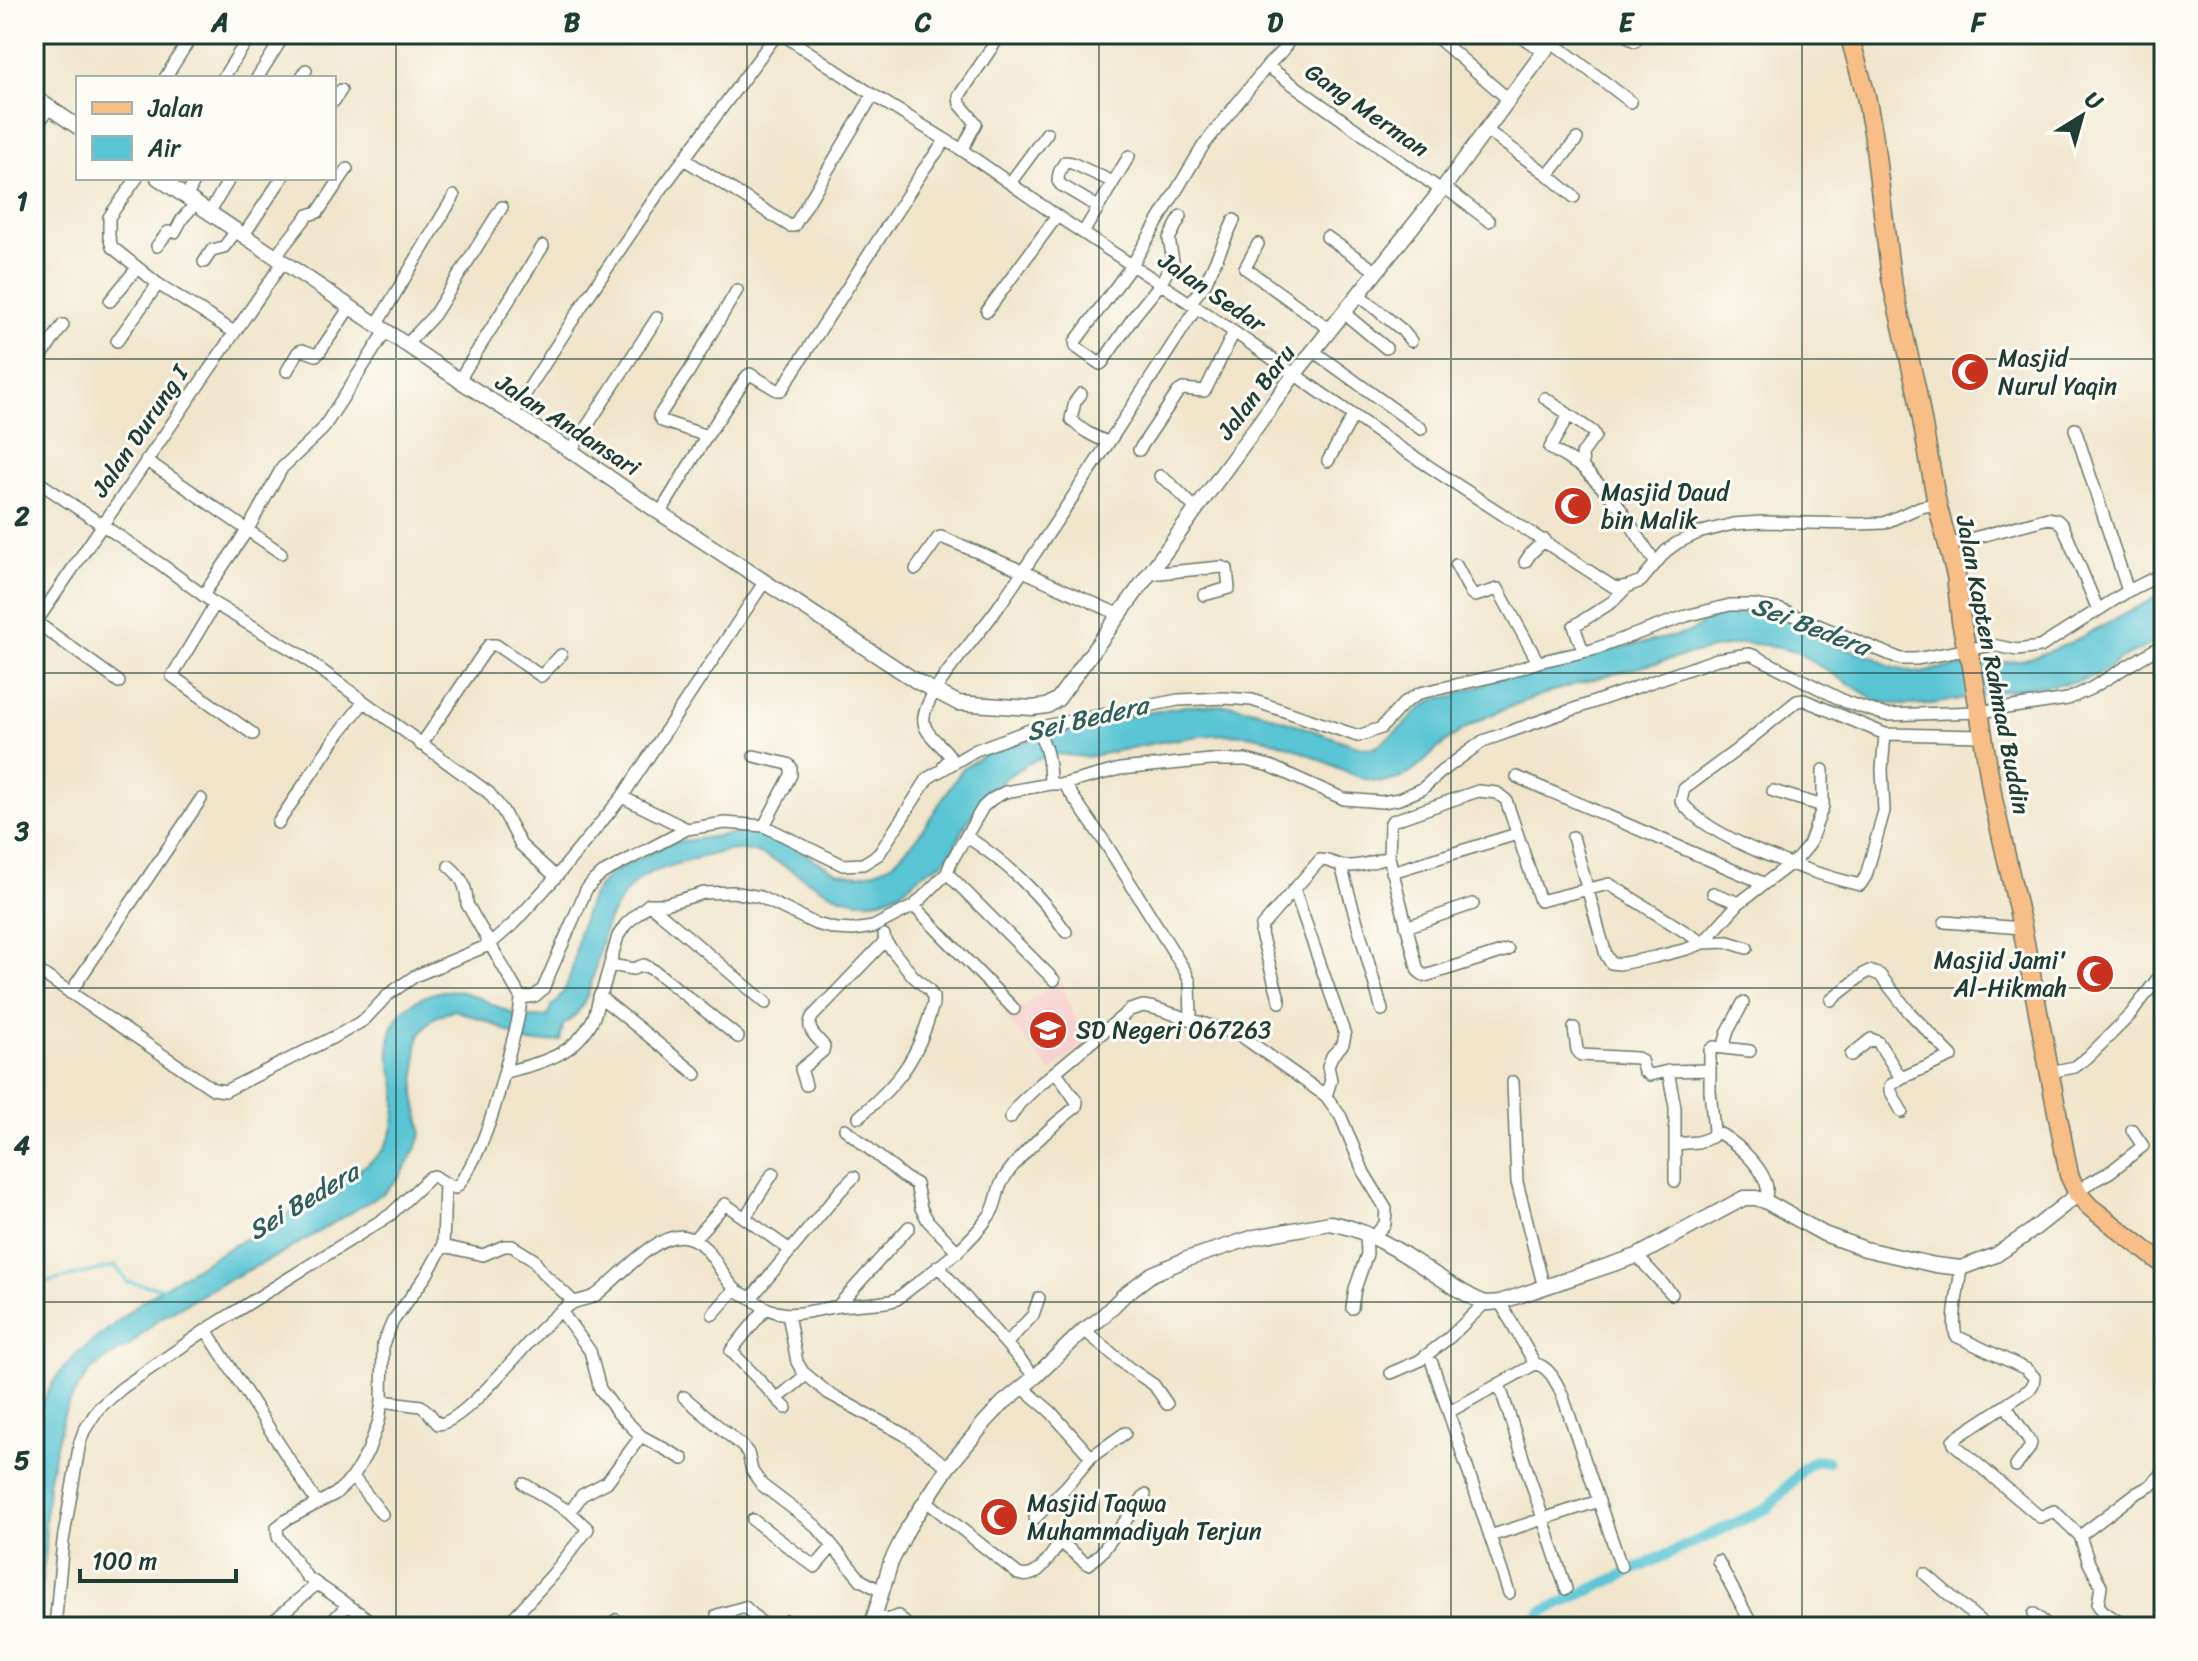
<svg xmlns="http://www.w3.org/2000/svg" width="2198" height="1661" font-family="Sriracha,sans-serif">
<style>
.built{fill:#f7d0cf}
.water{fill:#5ac5d4;stroke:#3c8184;stroke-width:2}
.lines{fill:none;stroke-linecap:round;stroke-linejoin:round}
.stream{stroke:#5ac5d4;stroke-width:3}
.canal{stroke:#5ac5d4;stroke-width:11}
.minor-casing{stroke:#687868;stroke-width:14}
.tertiary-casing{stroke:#687868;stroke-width:17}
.primary-casing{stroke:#687868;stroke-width:21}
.minor{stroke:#fff;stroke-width:11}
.tertiary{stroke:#fff;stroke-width:14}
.primary{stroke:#f7be88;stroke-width:18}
.grid{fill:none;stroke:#1f3d34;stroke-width:2;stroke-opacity:0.55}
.labels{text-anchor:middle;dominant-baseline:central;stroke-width:6;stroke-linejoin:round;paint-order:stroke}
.street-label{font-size:24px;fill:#1f3d34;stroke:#fdfcf7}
.poi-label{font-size:24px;fill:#1f3d34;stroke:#fdfcf7;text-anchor:start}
.water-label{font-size:26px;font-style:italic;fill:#2e5f5c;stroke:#fdfcf7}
.neatline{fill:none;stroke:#1f3d34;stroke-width:3}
.grid-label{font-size:26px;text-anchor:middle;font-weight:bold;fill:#1f3d34}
</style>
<rect width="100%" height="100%" fill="#fdfcf7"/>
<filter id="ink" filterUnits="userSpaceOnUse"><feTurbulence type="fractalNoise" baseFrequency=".0125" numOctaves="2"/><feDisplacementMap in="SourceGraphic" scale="16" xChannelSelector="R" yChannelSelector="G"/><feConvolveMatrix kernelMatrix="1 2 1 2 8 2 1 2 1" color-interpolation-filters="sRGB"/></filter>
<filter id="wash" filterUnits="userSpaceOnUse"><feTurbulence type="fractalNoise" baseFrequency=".006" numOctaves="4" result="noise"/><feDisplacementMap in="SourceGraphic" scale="32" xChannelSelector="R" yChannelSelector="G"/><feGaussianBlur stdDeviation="1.8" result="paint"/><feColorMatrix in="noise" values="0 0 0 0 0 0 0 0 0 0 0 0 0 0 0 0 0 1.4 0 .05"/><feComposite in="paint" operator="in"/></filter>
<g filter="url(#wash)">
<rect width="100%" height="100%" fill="#f0e5ca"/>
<!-- built -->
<path class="built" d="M1060,978L1084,1043L1051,1072L1007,1018Z"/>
<!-- water -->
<path class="water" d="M2164,593V636L2153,644L2124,657L2099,674L2076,682L2015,689L1932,704L1905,705L1879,702L1796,652L1765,645L1743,643C1711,648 1679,657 1648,665C1592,679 1534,694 1482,719C1468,726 1453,736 1441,746C1425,759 1412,778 1390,781C1367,784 1350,773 1330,764C1307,754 1283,742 1258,737C1212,727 1139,747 1092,756C1079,759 1064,752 1051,755C1015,764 984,793 966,824C961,834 953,853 945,860C939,867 928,869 921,875C909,885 897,896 880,900C828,910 793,859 745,850C728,847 661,868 644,876C635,881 630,888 624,895C616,906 608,919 604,932C594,963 594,1007 563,1025L560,1041L529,1043L489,1022L455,1010L438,1016L430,1021L419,1036L417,1046L415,1095L422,1132L416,1149L401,1175L385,1192L281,1254L220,1284L157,1320L130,1345L106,1359L90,1371L74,1394L65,1411L55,1449L48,1483L45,1523L46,1549L38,1602L34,1616V1432C39,1414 43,1397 54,1381C67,1361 87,1345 106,1331C119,1321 131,1309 144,1300C200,1262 264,1230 322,1194C340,1182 361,1171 377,1156C395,1140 397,1110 396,1088C395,1077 391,1068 390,1058C387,1038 393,1015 411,1004C472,964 494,1027 548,1016L551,1006L557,1002L567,985L573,966L579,932L589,902L596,890L609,874L670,843L751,831L779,839L837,872L859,875L873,872L892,864L916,839L963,768L989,752L1030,740L1056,729L1186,706L1232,705L1258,711L1351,744L1367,748L1376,747L1403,726L1420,709L1437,698L1454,697L1464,691L1481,686L1492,680L1564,658L1581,660L1624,647L1685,634L1697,628L1708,617L1735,613L1796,617L1808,622L1846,648L1876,658L1890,667L1922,673L1937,669L2016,661L2034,657L2070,643Z"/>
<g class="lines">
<!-- stream -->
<path class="stream" d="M34,1285L116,1266L127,1282L167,1289"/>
<!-- canal -->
<path class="canal" d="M1532,1627L1542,1612L1768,1508L1805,1467L1814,1461H1827"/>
</g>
</g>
<g filter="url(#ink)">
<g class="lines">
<defs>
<path id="minor" d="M782,34L873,95L962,150L1057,216L1234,332L1387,439L1612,586L1617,588L1628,586L1641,581L1666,551L1677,543L1698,533L1733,524L1761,522L1859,524L1884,523L1920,507L1937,504
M1433,34L1508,99
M1517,34L1545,52
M1625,34L1635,41
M1552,42L1631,102
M1267,66L1441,190
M165,78L193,34
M223,78L251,34
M257,78L285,34
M301,78L306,70
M334,101L341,90
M34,130L49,108
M1486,130L1548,175L1574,197
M962,150L976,123L960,104L959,96L1001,34
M684,159L777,218L790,226H794L873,95
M1548,175L1577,139
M137,178L109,217V237L112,247L158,284L234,332
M1010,183L1047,133
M1444,187L1489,221
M187,196L196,178
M1098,207L1061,185L1058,181C1058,175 1061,167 1065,162L1072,163L1113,182
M209,213L230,178
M1181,216L1169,239L1173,261L1161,283L1135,315L1102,363L1100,364L1076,347L1075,342L1132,265L1203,146L1267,66L1282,51L1294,34
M1083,233L1129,156
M243,236L282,178
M1327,237L1377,272
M1258,244L1245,268L1331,330
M157,246L168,232H175L182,219L196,203
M276,256L308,215L318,212L347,169
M204,262L212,250L224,247L236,231
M1359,295L1402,330L1411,341
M110,301L137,268
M1190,303L1205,284L1234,220
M987,311L1057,216
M1344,313L1386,348
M377,324L454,196
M117,341L158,284
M407,344L434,315L502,207
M1313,351L1421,429
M34,367L63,325
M287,371L298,352L302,350L316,355L319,353L350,307
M459,380L543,246
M1081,394L1075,402L1071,419C1079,429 1097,439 1109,442
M1545,398L1593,432L1595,436L1582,454L1583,468L1616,502L1655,562
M513,413L585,301L657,195L777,34
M1569,415L1550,448L1583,468
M2075,429L2128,591
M707,436L662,421L659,416L688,373L737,290
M1139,450L1178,392L1183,389L1204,391L1206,389L1234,332
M571,451L657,318
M146,460L281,553
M1328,461L1353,416
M1160,476L1172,485L1197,510
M34,479L162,565L215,604L299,654L489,793L503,811L521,845L556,877L512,925L489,945L415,976L389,994L364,1020L340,1034L225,1091L213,1089L34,968
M660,513L707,436L747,376L750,374L777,390H781L784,386L924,169L946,140
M1948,545L2048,518L2057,520L2063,526L2098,610
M1525,562L1531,553L1545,540
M1456,565L1471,593L1475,596L1498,589L1538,662
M916,569L938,538L941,537L1023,571L1120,615
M1149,574L1221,567L1227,569L1229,588L1204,595
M204,594L248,529L282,468L322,430L386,331
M34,603L44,610
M215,604L172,676L253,734
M36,622L119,682
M34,625L283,262
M1583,651L1574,626L1612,602L1628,586
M1035,728C1047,743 1050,765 1050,784
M1885,734L1882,769L1884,811L1866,876L1860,885C1814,874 1708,840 1681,801L1684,789L1734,752L1797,701L1804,700L1885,734L1983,736
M421,745L489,645H496L541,676L561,655
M754,756L788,764L791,767V775L764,826
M944,765L950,759L949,755C941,743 921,733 924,716C929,687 981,633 999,606C1067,508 1132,407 1197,307
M1517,777L1763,883
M1064,784L1106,844L1185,971L1190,982L1191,1019
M1773,791L1823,806
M622,797L687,829
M278,823L334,740L363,703
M967,837C1004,860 1042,896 1066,932
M1573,837L1606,955L1611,963L1619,964L1655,957L1687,949L1703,943L1728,942L1747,948
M1341,866L1382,1010
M1392,872L1517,834
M947,873L1054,980
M556,877L622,797L765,581
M1294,889L1345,1035L1343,1044L1332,1056L1328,1066L1331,1080L1326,1096
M1713,893L1739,903
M649,904L766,1003
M914,906L1014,1009
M1945,922L2022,928
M1406,927L1473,904
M1703,943L1739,903L1798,858L1809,845L1823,806V770
M1508,950L1425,976L1418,971L1389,857L1390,825L1392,821L1478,791L1497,793L1506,800L1540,901L1609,884L1703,943
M611,965L633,969L644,965L655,971L738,1037
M70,993L201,799
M599,996L696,1074
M521,998L535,996L543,989L586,890L594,880L603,873L687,829L725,823L764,826L843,865L863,864L879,854L928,778L976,750L1035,728L1178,700L1224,698L1252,700L1358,736L1381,728L1404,703L1420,693L1504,674L1538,662L1592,650L1686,616L1730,605H1753L1781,610L1901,659H1916L1992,645L2017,650L2040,647L2128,591L2164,573
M1831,1000L1865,973L1869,971L1880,975L1910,1013L1952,1056L1901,1078L1890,1086V1090L1902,1112
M1280,1002L1261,934L1262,926L1320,860C1328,860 1332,863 1340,865C1354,869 1375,861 1389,857
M1743,1003L1728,1031L1723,1048L1714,1047L1710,1050V1091L1714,1131C1733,1139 1764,1167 1767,1188C1767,1192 1766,1197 1765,1201
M1574,1028L1577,1050L1581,1055L1637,1058L1641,1060L1644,1071L1650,1075L1668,1071L1710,1070
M1723,1048L1750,1051
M1851,1055L1871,1039L1878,1042L1901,1078
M1668,1071L1675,1107V1181
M505,1072C542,1063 575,1055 593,1019C598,1009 597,998 603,989L618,936L626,924L649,904H665L704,893L733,892L760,897L816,924L836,929L853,930L873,927L914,906L947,873L951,862L983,807L992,799L1005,792L1050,784H1064L1120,769L1211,760H1246L1270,766L1344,799L1382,802L1399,799L1422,789L1441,772L1483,741L1717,659L1749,654L1755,656L1846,702L1886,715L1979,712L2068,699L2090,689L2164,644
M2049,1072L2075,1067L2089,1056L2131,1014L2164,970
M1513,1082L1517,1182L1544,1288
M806,1085L801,1069L823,1051L824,1046C816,1036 805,1030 812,1017L885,941L884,935
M859,1117C900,1081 918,1059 933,1004V997L929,990L913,976L885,941
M1010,1118L1019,1104L1039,1085L1130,1010L1143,1006L1154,1008L1240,1035L1326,1096L1341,1117L1364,1173L1386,1209L1385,1224L1373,1237
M845,1129L905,1178L916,1184L921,1208L928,1221L958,1252
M1675,1144L1698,1142L1712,1137L1714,1131
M854,1177L841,1190L751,1298C783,1325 805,1310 841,1306C858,1304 874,1304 891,1301L897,1299C929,1273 965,1251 989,1216C997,1206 996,1193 1002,1182C1015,1158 1054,1124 1076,1107L1077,1102L1056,1072
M2078,1194L2088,1184L2110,1172L2143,1146L2132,1130
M746,1216L773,1173
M694,1239L725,1204L790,1250
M443,1246L483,1255L504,1246H512L533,1259L542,1272L574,1302
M1637,1256L1672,1294
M938,1266L1035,1377
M1961,1268C1959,1287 1951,1319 1956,1336L2026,1369L2034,1377L2033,1384L2030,1389L1956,1438L1953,1441L1954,1444L2040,1517L2054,1511L2080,1536L2089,1563L2101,1586L2098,1605L2103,1611L2126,1627
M1500,1302L1535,1364C1549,1366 1556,1382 1562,1394L1621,1566
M838,1306L909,1227
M1352,1308L1355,1289L1367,1254L1366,1234
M765,1309L731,1351L786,1408
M561,1311L590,1351L600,1389L618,1413L641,1436L683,1459
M713,1314L735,1289
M788,1314L797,1362L803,1372L828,1393L905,1435L948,1467
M206,1330L317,1503
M1084,1330L1129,1368L1154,1385L1167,1404
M1006,1344L1033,1315L1039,1298
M1432,1363L1490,1536L1599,1501
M1391,1373L1419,1361L1450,1337L1485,1303
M1499,1384L1566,1589
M1022,1387L1051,1412L1091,1457L1066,1487L1035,1518
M684,1397L743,1447L748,1453L752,1471L762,1485L816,1526L861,1580L881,1591
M777,1399L806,1375
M382,1401L421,1406L428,1412L438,1424C462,1424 521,1350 540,1330C549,1321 561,1309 573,1303C580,1299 588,1300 596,1295C617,1280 657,1230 686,1237C712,1243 718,1273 735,1289C739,1293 746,1295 751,1298
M2006,1406L2031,1443L2029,1449L2016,1466
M1449,1412L1535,1364
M1091,1457L1125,1433
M353,1477L382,1514
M925,1500L1018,1574C1037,1582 1049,1557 1059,1544L1064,1545L1086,1563L1089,1564L1101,1553L1145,1495
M570,1512L582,1495L607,1482L641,1436
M753,1520L815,1567L833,1546
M1490,1536L1509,1593
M2080,1536L2135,1494L2150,1486L2164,1472
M1718,1561L1753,1627
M1925,1574L1987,1627
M2034,1614L2050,1627
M717,1615L745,1607L766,1627
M876,1615L886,1620L898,1616L909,1627
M328,1625L348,1605
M55,1627L63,1541L80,1442L84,1431L98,1409L122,1388L206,1330L390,1215L430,1177L434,1176L445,1183
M266,1627L317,1584
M380,1627L307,1577L278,1537L277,1527L286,1520L335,1494L353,1477L368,1451L379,1421L382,1401L383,1344L393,1321L426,1276L443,1246L445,1183L455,1188L460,1183C486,1146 498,1097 509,1054C514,1035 520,1018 521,998L467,904C467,887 462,877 449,866
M505,1627L553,1574L588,1529L570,1512L524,1484
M609,1627L616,1620L626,1627
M779,1627L787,1621L796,1627"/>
<path id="tertiary" d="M34,97L78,127
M158,178L459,380L571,451L660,513L916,681L958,703L1032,708L1047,706L1058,699L1294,375L1444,187L1557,34
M871,1627L891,1562L908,1528L948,1467L986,1421L1003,1403L1035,1377L1084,1330L1100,1319L1124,1295L1152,1274L1187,1259L1255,1237L1330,1223C1361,1228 1390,1245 1416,1262C1430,1271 1473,1301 1487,1303C1492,1303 1496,1302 1500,1302L1637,1256L1744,1198H1756L1765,1201L1824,1234L1865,1249L1935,1265L1961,1268L1996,1255L2030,1232L2078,1194"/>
<path id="primary" d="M1849,34L1866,96L1873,132L1891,278L1917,392L1937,504L1956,575L1961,621L1967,651L1971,660L1993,799L2021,922L2069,1175L2078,1194L2090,1207L2164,1265"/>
</defs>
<!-- minor casing -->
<use href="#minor" class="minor-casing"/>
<!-- tertiary casing -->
<use href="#tertiary" class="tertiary-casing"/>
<!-- primary casing -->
<use href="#primary" class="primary-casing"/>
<!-- minor -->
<use href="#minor" class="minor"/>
<!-- tertiary -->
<use href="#tertiary" class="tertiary"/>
<!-- primary -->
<use href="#primary" class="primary"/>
</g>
</g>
<!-- grid -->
<path class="grid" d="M396,34V1627M747,34V1627M1099,34V1627M1451,34V1627M1802,34V1627M34,359H2164M34,673H2164M34,988H2164M34,1302H2164"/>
<!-- icons -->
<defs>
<symbol id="mosque-disc" viewBox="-11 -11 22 22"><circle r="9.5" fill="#c8321e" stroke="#fdfcf7"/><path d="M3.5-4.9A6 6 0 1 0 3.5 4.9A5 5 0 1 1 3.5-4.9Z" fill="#fff"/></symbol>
<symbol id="school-disc" viewBox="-11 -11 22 22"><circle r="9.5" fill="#c8321e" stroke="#fdfcf7"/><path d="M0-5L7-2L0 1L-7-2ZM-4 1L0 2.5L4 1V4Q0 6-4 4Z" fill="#fff"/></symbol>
</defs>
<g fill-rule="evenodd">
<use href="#mosque-disc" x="1948" y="350" width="44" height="44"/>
<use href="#mosque-disc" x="1551" y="484" width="44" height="44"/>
<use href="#mosque-disc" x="2073" y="952" width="44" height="44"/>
<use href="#school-disc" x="1026" y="1008" width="44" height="44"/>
<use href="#mosque-disc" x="977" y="1495" width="44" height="44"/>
</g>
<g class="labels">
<!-- street labels -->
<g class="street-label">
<text transform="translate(1367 110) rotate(35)">Gang Merman</text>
<text transform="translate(1212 292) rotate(34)">Jalan Sedar</text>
<text transform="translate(1256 392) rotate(-53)">Jalan Baru</text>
<text transform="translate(568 425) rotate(33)">Jalan Andansari</text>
<text transform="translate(140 431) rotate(-56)">Jalan Durung I</text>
<text transform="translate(1993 665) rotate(79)">Jalan Kapten Rahmad Buddin</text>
</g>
<!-- poi labels -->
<g class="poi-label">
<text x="1998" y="358">Masjid<tspan x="1998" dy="28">Nurul Yaqin</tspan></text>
<text x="1601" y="492">Masjid Daud<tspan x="1601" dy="28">bin Malik</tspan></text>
<text x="2067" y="960" text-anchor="end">Masjid Jami'<tspan x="2067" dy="28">Al-Hikmah</tspan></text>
<text x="1076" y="1030">SD Negeri 067263</text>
<text x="1027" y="1503">Masjid Taqwa<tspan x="1027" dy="28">Muhammadiyah Terjun</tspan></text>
</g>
<!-- water labels -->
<g class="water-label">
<text transform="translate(1811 626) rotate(21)">Sei Bedera</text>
<text transform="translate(1087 718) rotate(-13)">Sei Bedera</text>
<text transform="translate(303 1201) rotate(-31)">Sei Bedera</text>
</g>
</g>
<!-- margin -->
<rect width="2198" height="1661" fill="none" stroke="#fdfcf7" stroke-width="88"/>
<!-- legend -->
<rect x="76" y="76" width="260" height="104" fill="#fdfcf7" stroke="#a4b0a9" stroke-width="2"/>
<rect x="92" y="102" width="40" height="12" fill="#f7be88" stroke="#a4b0a9" stroke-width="2"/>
<text x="148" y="116" font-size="24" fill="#1f3d34">Jalan</text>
<rect x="92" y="136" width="40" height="24" fill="#5ac5d4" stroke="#a4b0a9" stroke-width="2"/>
<text x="148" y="156" font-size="24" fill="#1f3d34">Air</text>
<!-- north arrow -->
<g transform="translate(2082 116) rotate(37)" stroke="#fdfcf7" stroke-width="6" paint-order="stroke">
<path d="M0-6L14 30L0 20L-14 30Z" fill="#1f3d34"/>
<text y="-12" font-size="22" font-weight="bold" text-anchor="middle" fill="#1f3d34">U</text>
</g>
<!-- scale -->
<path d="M80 1569v12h156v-12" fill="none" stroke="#1f3d34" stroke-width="4"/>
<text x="92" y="1569" font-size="24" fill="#1f3d34" stroke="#fdfcf7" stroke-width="6" paint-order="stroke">100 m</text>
<rect x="44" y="44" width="2110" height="1573" class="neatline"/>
<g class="grid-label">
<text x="220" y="31">A</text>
<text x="572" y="31">B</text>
<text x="923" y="31">C</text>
<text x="1275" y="31">D</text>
<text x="1626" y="31">E</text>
<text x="1978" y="31">F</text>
<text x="22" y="210">1</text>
<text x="22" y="525">2</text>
<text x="22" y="840">3</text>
<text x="22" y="1154">4</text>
<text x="22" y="1469">5</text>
</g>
</svg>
